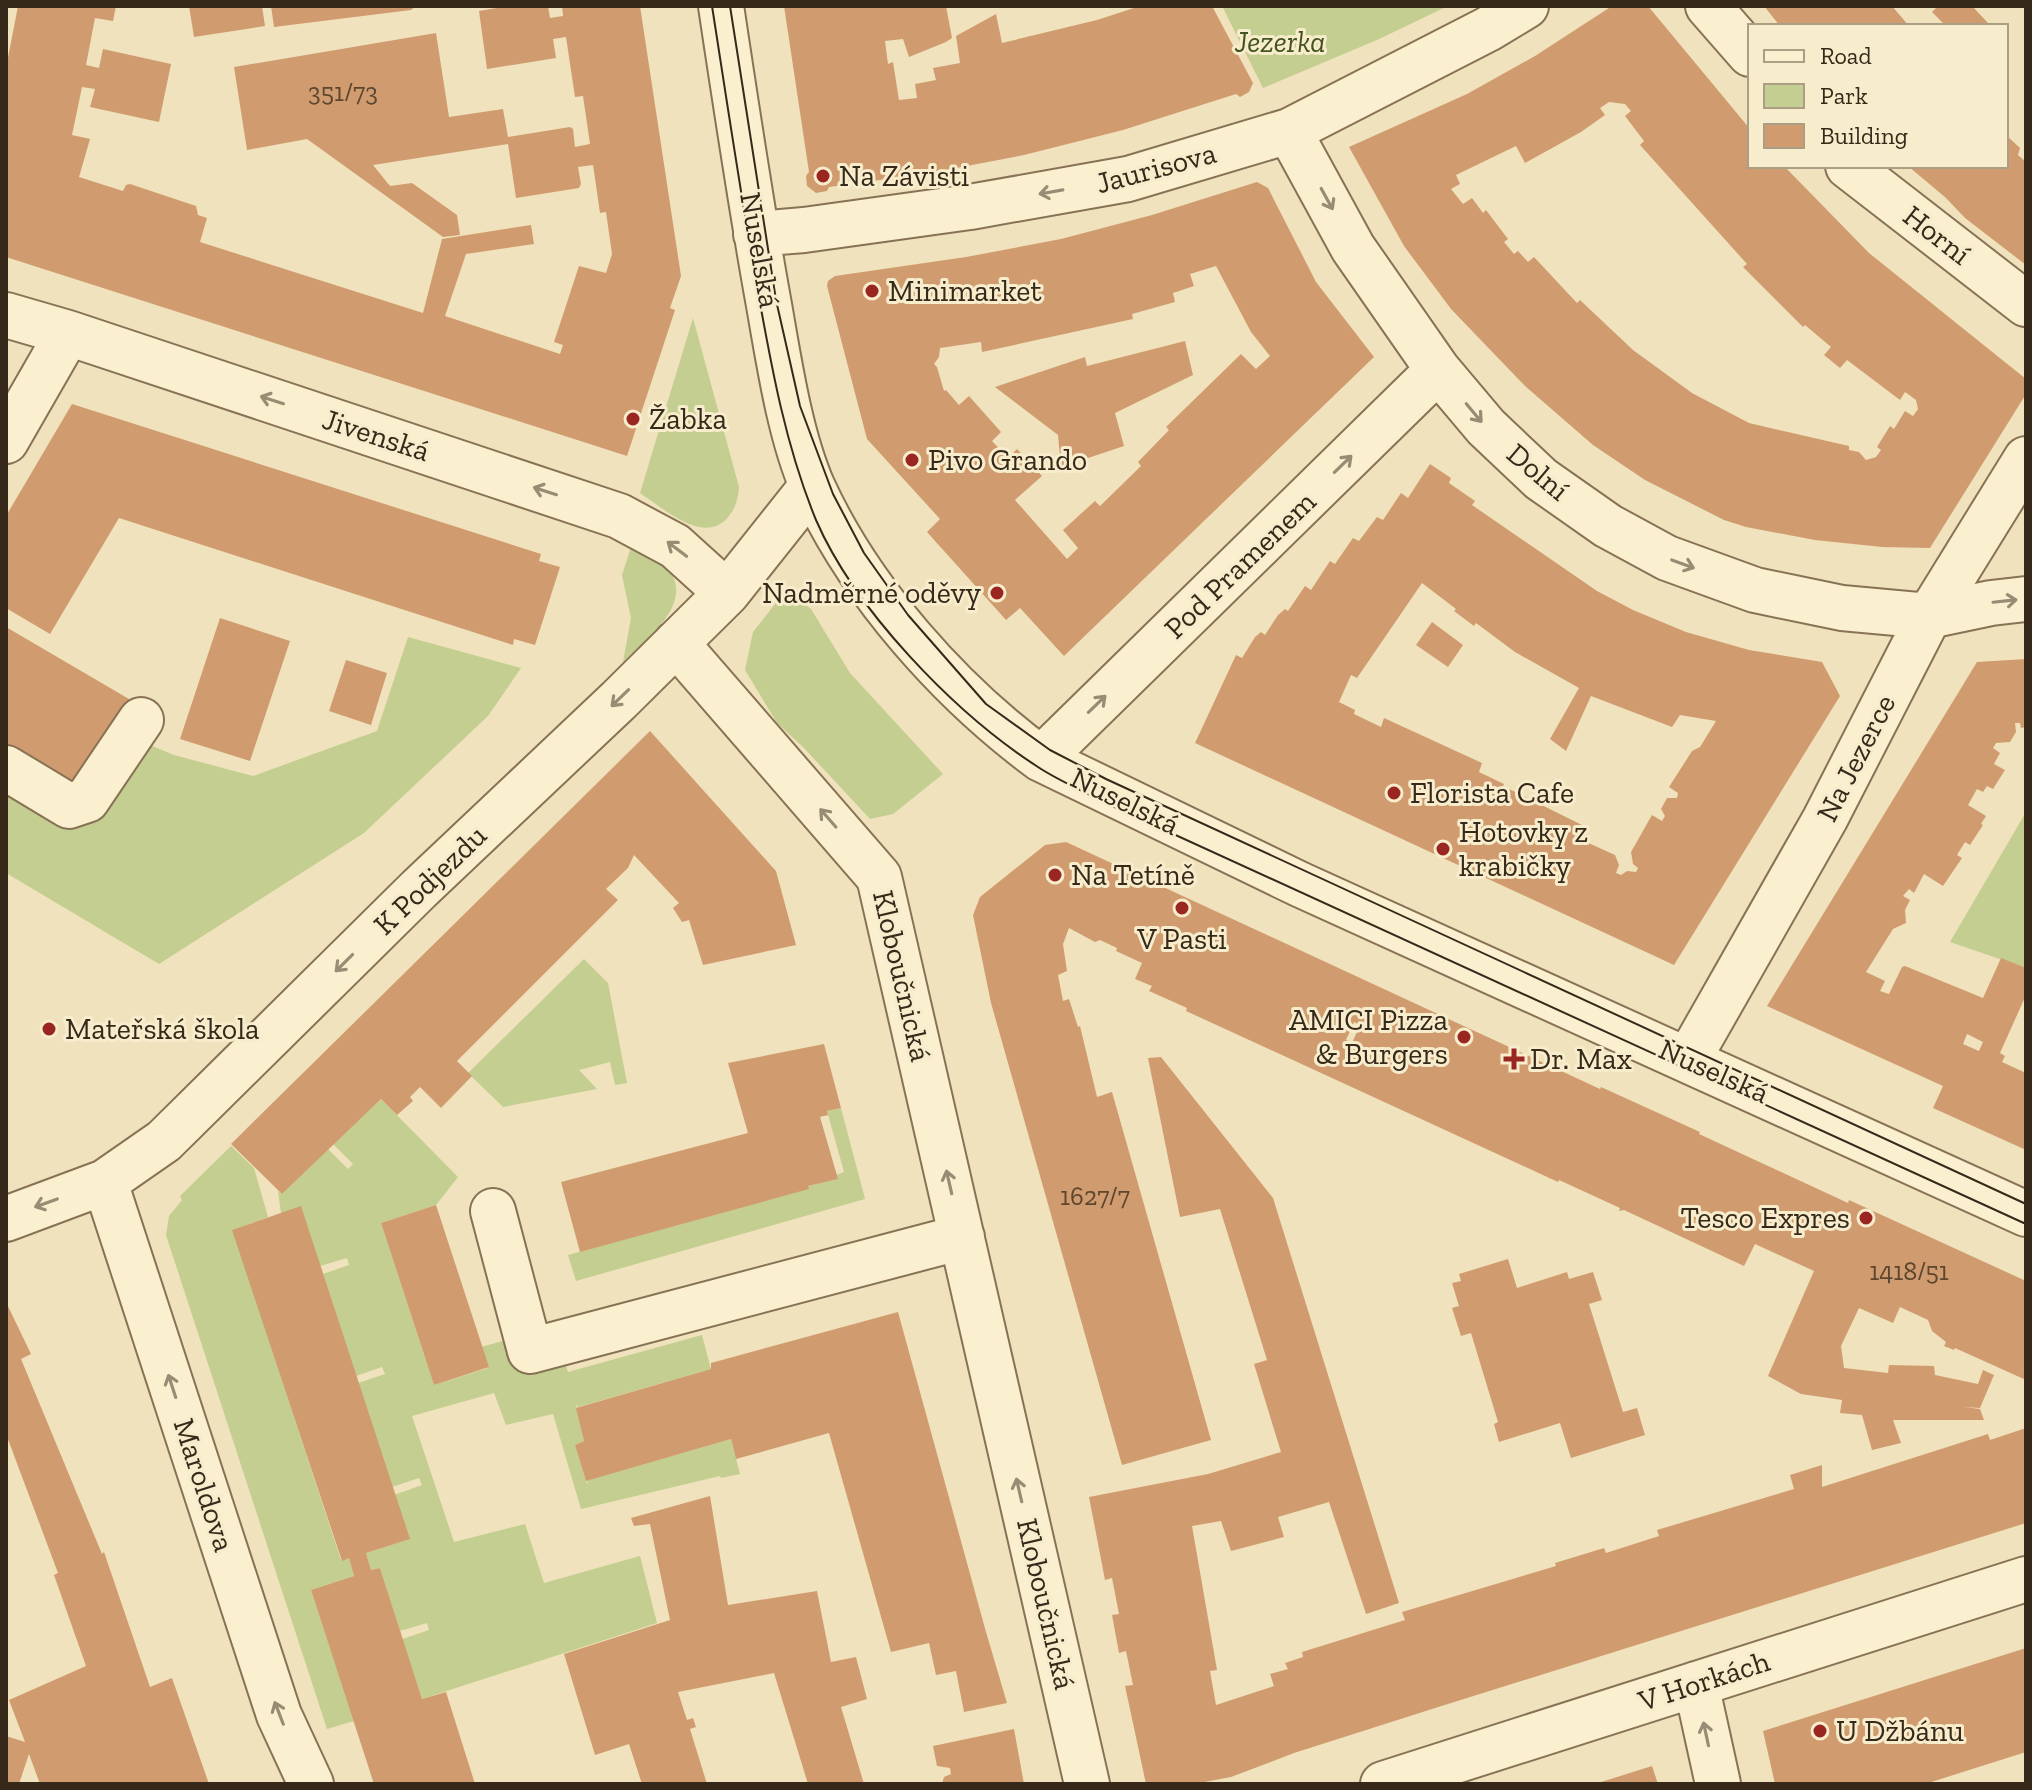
<svg xmlns="http://www.w3.org/2000/svg" width="2032" height="1790" font-family="'Zilla Slab',serif">
<style>
.green{fill:#c4ce90}
.building{fill:#d09c6f;fill-rule:evenodd}
.lines{fill:none;stroke-linecap:round;stroke-linejoin:round}
.minor-casing{stroke:#887255;stroke-width:48}
.minor{stroke:#faefcf;stroke-width:44}
.tram{stroke:#36291a;stroke-width:2}
.oneway{stroke:#988c74}
.poi-dot{fill:#9a2622;stroke:#f7eccb;stroke-width:3}
.labels{text-anchor:middle;dominant-baseline:central;stroke-width:6;stroke-linejoin:round;paint-order:stroke}
.number-label{font-size:26px;fill:#5c462f}
.park-label{font-size:30px;font-style:italic;fill:#445420;stroke:#f7eccb}
.street-label{font-size:30px;fill:#36291a;stroke:#f7eccb}
.poi-label{font-size:30px;fill:#36291a;stroke:#f7eccb;text-anchor:start}
</style>
<rect width="100%" height="100%" fill="#f0e2bc"/>
<!-- green -->
<path class="green" d="M1222,6H1448L1377,40L1263,88Z
M693,318L739,487C738,499 736,507 729,516C705,547 663,508 640,493Z
M633,541C643,548 656,555 664,564C700,601 647,638 623,662L631,618L622,575Z
M779,599H798L811,609L850,673L943,774L893,814L870,819L804,748L777,723L745,670L753,632Z
M408,637L521,668L488,716L364,833L159,964L6,873V768L130,737L174,755L253,776L377,731Z
M2026,812V968L1950,942Z
M584,959L608,983L627,1083L615,1085L610,1062L579,1070L597,1089L503,1107L468,1073Z
M381,1099L458,1177L436,1205L381,1223L434,1385L488,1368L481,1347L554,1327L568,1372L702,1335L711,1369L578,1407L576,1404L584,1441L575,1445L587,1484L588,1480L731,1439L740,1474L721,1478L720,1476L581,1509L553,1414L506,1425L494,1393L412,1416L454,1542L525,1524L544,1583L640,1556L657,1623L422,1699L402,1639L429,1630L427,1623L400,1631L380,1568L371,1570L366,1553L409,1539L394,1495L422,1485L419,1478L392,1487L358,1383L385,1374L382,1367L356,1376L323,1274L349,1265L347,1258L320,1266L281,1213L278,1191L282,1194L328,1149L348,1169L353,1164L333,1144Z
M841,1108L865,1199L576,1281L568,1255L808,1189V1186L837,1179L836,1175L844,1172L827,1111Z
M231,1146L254,1168L268,1217L233,1230L341,1560L349,1558L354,1576L311,1590L354,1721L327,1729L166,1235L169,1216L182,1200L180,1196Z"/>
<!-- building -->
<path class="building" d="M18,6H116L113,21L95,18L86,65L99,68L103,49L171,64L159,122L90,107L95,89L82,87L72,135L90,139L79,177L123,191L126,185L130,184L196,206L198,215L207,218L200,242L423,313L442,239L531,225L534,244L466,254L445,316L560,354L563,345L554,342L579,266L606,273L612,254L606,212L600,213L593,165L578,167L581,184L579,188L516,198L508,144L373,165L390,186L412,183L457,215L460,235L443,237L307,139L247,150L234,67L436,33L449,117L503,109L508,137L570,127L573,129L575,147L590,144L583,96L575,97L566,37L553,39L556,58L487,69L479,11L508,6H548L550,18L563,16L562,6H640L681,276L670,308L675,310L627,456L6,257V68Z
M189,6H262L265,26L194,37Z
M271,6H416L411,10L274,27Z
M784,6H946L952,38L946,42L909,57L903,39L885,41L888,64L893,62L899,100L917,98L915,84L936,80L933,68L960,63L956,36L996,14L1002,43L1097,20L1140,6H1212L1253,83L1249,92L1240,97L1236,94L1123,130L1024,155L930,173L829,187L827,191L816,193L807,186L806,176L809,172Z
M1612,6H1648L1750,129V166H1784L1869,253L2026,379V394L1930,548L1882,547L1815,540L1746,527L1724,520L1645,480L1593,445L1525,386L1451,309L1404,246L1349,147L1467,94L1535,56ZM1609,102L1625,104L1631,111L1625,116L1644,141L1640,145L1747,264L1743,267L1803,327L1805,325L1831,347L1824,355L1840,368L1847,360L1900,400L1905,392L1916,400L1918,409L1913,416L1905,411L1894,429L1890,426L1877,447L1881,450L1876,457L1866,460L1859,452L1849,450V446L1749,423L1692,393L1633,350L1580,300L1577,303L1534,257L1528,262L1518,251L1514,254L1504,242L1508,239L1486,210L1483,213L1472,198L1463,204L1451,189L1460,184L1456,175L1516,146L1525,163L1581,132L1605,115L1600,108Z
M1764,6H1892L1909,26H1780Z
M1938,6H1972L1988,23L1985,26H1946L1932,12Z
M2006,135L2020,148L2018,155L2026,162V265L1965,218L1946,198L1908,166H2006Z
M1257,182L1268,188L1316,282L1374,357L1064,656L1020,608L1006,620L927,532L940,519L867,439L827,286L828,281L835,276L966,257L1061,239L1152,215ZM1216,266L1251,332L1270,356L1256,369L1241,354L1166,427L1169,430L1138,462L1141,466L1100,506L1095,501L1063,530L1078,548L1067,559L1015,500L1042,476L1017,449L1008,458L992,441L1001,432L969,396L959,405L946,390L944,391L937,367L934,364L939,357L940,348L981,342L982,352L1133,319L1132,314L1175,302L1173,293L1194,286L1190,274Z
M1185,341L1193,375L1115,413L1124,446L1061,467L1058,435L995,387L1085,357L1087,366Z
M72,404L541,554L539,561L560,567L535,645L514,639L513,645L119,518L50,634L6,608V516Z
M1430,464L1451,478L1449,483L1475,501L1472,505L1597,591L1633,610L1686,632L1749,650L1822,662L1840,696L1674,965L1195,743L1236,655L1242,658L1255,637L1261,632L1265,635L1278,615L1285,609L1288,611L1305,586L1311,590L1330,561L1335,564L1353,538L1359,541L1377,517L1383,520L1401,493L1408,498ZM1422,583L1456,609L1454,611L1474,626L1476,623L1515,652L1579,688L1550,739L1566,751L1591,696L1672,727L1680,715L1716,721L1700,747L1692,751L1669,787L1678,793L1677,798H1667L1661,809L1665,816L1662,821L1652,815L1631,852L1633,864L1638,868L1636,872L1627,871L1621,875L1616,873L1619,865L1615,855L1584,841L1587,834L1582,825L1503,786L1504,784L1479,772L1482,763L1384,718L1381,727L1354,714L1355,710L1339,702L1351,675L1357,678Z
M220,618L290,641L250,761L180,739Z
M1432,622L1463,645L1448,667L1416,645Z
M6,627L129,699L73,793L6,754Z
M2026,659V727L2021,728L2020,723H2015L2016,732L2010,742L1996,743L1993,748L2000,753L1994,764L2005,770L1993,789L1987,786L1983,792L1977,789L1968,805L1986,816L1981,824L1983,825L1970,845L1965,842L1957,855L1962,858L1943,886L1924,874L1914,893L1909,889L1903,896L1910,900L1905,910L1906,923L1893,929L1866,972L1885,981L1880,991L1889,994L1902,967L1905,966L1983,998L2001,958L2026,968V995L2000,1053L2005,1056L2002,1062L2026,1073V1150L1933,1108L1943,1086L1767,1006L1977,662ZM1967,1034L1983,1042L1979,1051L1963,1044Z
M346,660L387,673L371,725L329,711Z
M650,731L776,871L796,945L703,965L689,920L682,922L673,908L679,903L634,855L628,868L606,889L618,900L457,1061L472,1076L441,1108L420,1087L410,1097L413,1101L397,1115L381,1099L282,1194L231,1144Z
M1066,842L1600,1089L1601,1087L1700,1132L1699,1134L1848,1203L1849,1200L2026,1281V1380L1955,1348L1954,1350L1944,1346L1946,1342L1932,1331L1928,1320L1900,1307L1893,1323L1859,1308L1841,1346L1844,1368L1888,1373L1889,1365L1934,1366L1935,1375L1978,1384L1983,1370L1994,1375L1980,1408L1964,1407L1980,1409L1984,1420H1893L1901,1443L1872,1450L1862,1415L1840,1413L1842,1400L1801,1394L1768,1376L1814,1271L1755,1244L1744,1266L1624,1210L1619,1211L1620,1208L1559,1180L1558,1182L1186,1011L1187,1008L1149,991L1152,986L1135,979L1142,963L1116,951L1117,948L1100,940L1095,942L1069,928L1063,944L1067,971L1058,975L1063,1001L1069,999L1078,1027L1080,1026L1097,1097L1112,1092L1211,1440L1122,1465L991,1003L973,915L980,897L1045,845ZM1354,1022L1360,1025L1352,1043L1346,1040Z
M824,1044L841,1108L827,1111L828,1115L820,1117L838,1179L808,1186L809,1189L580,1252L561,1182L748,1133L728,1063Z
M1161,1057L1273,1198L1399,1603L1366,1614L1329,1502L1278,1517L1284,1537L1231,1551L1221,1521L1192,1526L1217,1670L1210,1671L1216,1705L1274,1686L1270,1674L1288,1669L1285,1663L1303,1657L1302,1652L1405,1620L1402,1612L1556,1566L1555,1563L1604,1548L1606,1553L1659,1536L1657,1530L1794,1489L1790,1475L1822,1465V1487L1988,1434L1990,1440L2026,1428V1523L1432,1709L1294,1753L1231,1777L1194,1784H1146L1125,1686L1133,1685L1126,1651L1119,1653L1112,1615L1119,1614L1112,1578L1105,1580L1089,1497L1208,1474L1281,1452L1254,1364L1267,1360L1220,1209L1180,1217L1148,1058Z
M436,1205L489,1367L434,1385L381,1223Z
M301,1206L410,1539L366,1553L371,1570L380,1568L422,1699L446,1692L475,1784H374L311,1590L354,1576L349,1558L342,1561L232,1230Z
M1508,1259L1517,1288L1567,1272L1569,1279L1593,1272L1602,1300L1589,1304L1623,1412L1637,1408L1645,1435L1571,1458L1560,1423L1499,1442L1494,1424L1498,1422L1471,1333L1461,1336L1452,1308L1459,1306L1452,1283L1461,1281L1459,1274Z
M6,1302L31,1354L21,1359L102,1554L104,1552L150,1687L172,1678L209,1784H40L29,1754L19,1784H6V1736L25,1742L9,1700L86,1666L54,1575L58,1573L6,1434Z
M898,1312L986,1632L1007,1703L964,1712L956,1671L936,1675L929,1643L891,1652L829,1433L736,1459L731,1439L586,1481L575,1445L584,1441L576,1408L711,1369V1363Z
M710,1496L728,1605L817,1591L831,1662L856,1657L867,1699L841,1707L864,1784H808L774,1673L678,1692L687,1720L693,1718L696,1727L690,1729L707,1784H642L629,1744L595,1755L564,1654L670,1620L650,1524L634,1526L631,1518Z
M2026,1648V1752L1925,1784H1775L1763,1731Z
M1014,1729L1024,1784H942L944,1777L951,1774L950,1768L937,1766L933,1746Z
M1652,1766L1658,1784H1598V1783Z"/>
<g class="lines">
<defs>
<path id="minor" d="M721,6C736,106 751,206 769,305C779,362 790,436 813,488C861,592 949,691 1041,759L1299,884L2026,1214
M1708,6L1750,54
M1289,131L1353,248L1438,370L1486,427L1541,479L1608,526L1667,558L1755,590L1842,608L1929,616L1991,603L2026,599
M1848,166L2026,304
M756,234L804,230L970,207L1128,179L1289,131L1488,29L1526,6
M6,315L68,333L619,516L675,546L727,593
M6,441L68,333
M676,643L879,877L1087,1784
M1041,759L1438,370
M6,768L69,806L87,800L141,720
M1688,1060L1825,819L1929,616L2026,459
M105,1182L279,1715L311,1784
M493,1211L530,1351L962,1237
M6,1219L105,1182L164,1141L419,889L619,700L727,593L812,486
M1696,1684L1718,1784
M1383,1784L2026,1579"/>
</defs>
<!-- minor casing -->
<use href="#minor" class="minor-casing"/>
<!-- minor -->
<use href="#minor" class="minor"/>
<!-- tram -->
<path class="tram" d="M712,6C727,102 741,197 758,292C772,370 786,447 816,520C855,610 954,712 1035,765C1055,779 1078,788 1099,800L2026,1224
M730,6L776,300L800,406L833,494L864,553L908,615L986,704L1050,750L1106,779L2026,1204"/>
</g>
<!-- one-way arrows -->
<defs><path id="oneway-shaft" d="M-6 0H5M1.5-3L5.5 0L1.5 3" fill="none" stroke-width="1.6" stroke-linecap="round" stroke-linejoin="round" transform="scale(2)"/></defs>
<g class="oneway">
<use href="#oneway-shaft" transform="translate(1051 192) rotate(170)"/>
<use href="#oneway-shaft" transform="translate(1327 199) rotate(61)"/>
<use href="#oneway-shaft" transform="translate(272 400) rotate(-162)"/>
<use href="#oneway-shaft" transform="translate(1474 413) rotate(50)"/>
<use href="#oneway-shaft" transform="translate(1343 464) rotate(-44)"/>
<use href="#oneway-shaft" transform="translate(545 491) rotate(-162)"/>
<use href="#oneway-shaft" transform="translate(677 549) rotate(-143)"/>
<use href="#oneway-shaft" transform="translate(1683 564) rotate(20)"/>
<use href="#oneway-shaft" transform="translate(2005 601) rotate(-6)"/>
<use href="#oneway-shaft" transform="translate(620 698) rotate(136)"/>
<use href="#oneway-shaft" transform="translate(1097 704) rotate(-44)"/>
<use href="#oneway-shaft" transform="translate(828 818) rotate(-131)"/>
<use href="#oneway-shaft" transform="translate(344 963) rotate(135)"/>
<use href="#oneway-shaft" transform="translate(949 1182) rotate(-103)"/>
<use href="#oneway-shaft" transform="translate(46 1203) rotate(160)"/>
<use href="#oneway-shaft" transform="translate(172 1386) rotate(-108)"/>
<use href="#oneway-shaft" transform="translate(1019 1490) rotate(-103)"/>
<use href="#oneway-shaft" transform="translate(279 1713) rotate(-111)"/>
<use href="#oneway-shaft" transform="translate(1706 1734) rotate(-102)"/>
</g>
<!-- markers -->
<g class="poi-dot">
<circle cx="823" cy="176" r="8"/>
<circle cx="872" cy="291" r="8"/>
<circle cx="633" cy="419" r="8"/>
<circle cx="912" cy="460" r="8"/>
<circle cx="997" cy="593" r="8"/>
<circle cx="1394" cy="793" r="8"/>
<circle cx="1443" cy="849" r="8"/>
<circle cx="1055" cy="875" r="8"/>
<circle cx="1182" cy="908" r="8"/>
<circle cx="49" cy="1029" r="8"/>
<circle cx="1464" cy="1037" r="8"/>
<path d="M1510 1047h8v8h8v8h-8v8h-8v-8h-8v-8h8z"/>
<circle cx="1866" cy="1218" r="8"/>
<circle cx="1820" cy="1731" r="8"/>
</g>
<g class="labels">
<!-- number labels -->
<g class="number-label">
<text x="343" y="92">351/73</text>
<text x="1095" y="1196">1627/7</text>
<text x="1909" y="1271">1418/51</text>
</g>
<!-- park labels -->
<g class="park-label">
<text x="1280" y="42">Jezerka</text>
</g>
<!-- street labels -->
<g class="street-label">
<text transform="translate(1156 168) rotate(-15)">Jaurisova</text>
<text transform="translate(1937 235) rotate(38)">Horní</text>
<text transform="translate(760 250) rotate(80)">Nuselská</text>
<text transform="translate(376 435) rotate(18)">Jivenská</text>
<text transform="translate(1538 472) rotate(40)">Dolní</text>
<text transform="translate(1240 565) rotate(-44)">Pod Pramenem</text>
<text transform="translate(1856 758) rotate(-63)">Na Jezerce</text>
<text transform="translate(1125 801) rotate(26)">Nuselská</text>
<text transform="translate(430 880) rotate(-44)">K Podjezdu</text>
<text transform="translate(902 976) rotate(77)">Kloboučnická</text>
<text transform="translate(1714 1071) rotate(24)">Nuselská</text>
<text transform="translate(204 1485) rotate(72)">Maroldova</text>
<text transform="translate(1046 1604) rotate(77)">Kloboučnická</text>
<text transform="translate(1704 1681) rotate(-18)">V Horkách</text>
</g>
<!-- poi labels -->
<g class="poi-label">
<text x="839" y="176">Na Závisti</text>
<text x="888" y="291">Minimarket</text>
<text x="649" y="419">Žabka</text>
<text x="928" y="460">Pivo Grando</text>
<text x="981" y="593" text-anchor="end">Nadměrné oděvy</text>
<text x="1410" y="793">Florista Cafe</text>
<text x="1459" y="832">Hotovky z<tspan x="1459" dy="34">krabičky</tspan></text>
<text x="1071" y="875">Na Tetíně</text>
<text x="1182" y="939" text-anchor="middle">V Pasti</text>
<text x="1448" y="1020" text-anchor="end">AMICI Pizza<tspan x="1448" dy="34">&amp; Burgers</tspan></text>
<text x="65" y="1029">Mateřská škola</text>
<text x="1530" y="1059">Dr. Max</text>
<text x="1850" y="1218" text-anchor="end">Tesco Expres</text>
<text x="1836" y="1731">U Džbánu</text>
</g>
</g>
<!-- border -->
<rect width="2032" height="1790" fill="none" stroke="#36291a" stroke-width="16"/>
<!-- legend -->
<rect x="1748" y="24" width="260" height="144" fill="#f7eccb" stroke="#aa9e84" stroke-width="2"/>
<rect x="1764" y="50" width="40" height="12" fill="#faefcf" stroke="#aa9e84" stroke-width="2"/>
<text x="1820" y="64" font-size="24" fill="#36291a">Road</text>
<rect x="1764" y="84" width="40" height="24" fill="#c4ce90" stroke="#aa9e84" stroke-width="2"/>
<text x="1820" y="104" font-size="24" fill="#36291a">Park</text>
<rect x="1764" y="124" width="40" height="24" fill="#d09c6f" stroke="#aa9e84" stroke-width="2"/>
<text x="1820" y="144" font-size="24" fill="#36291a">Building</text>
</svg>
